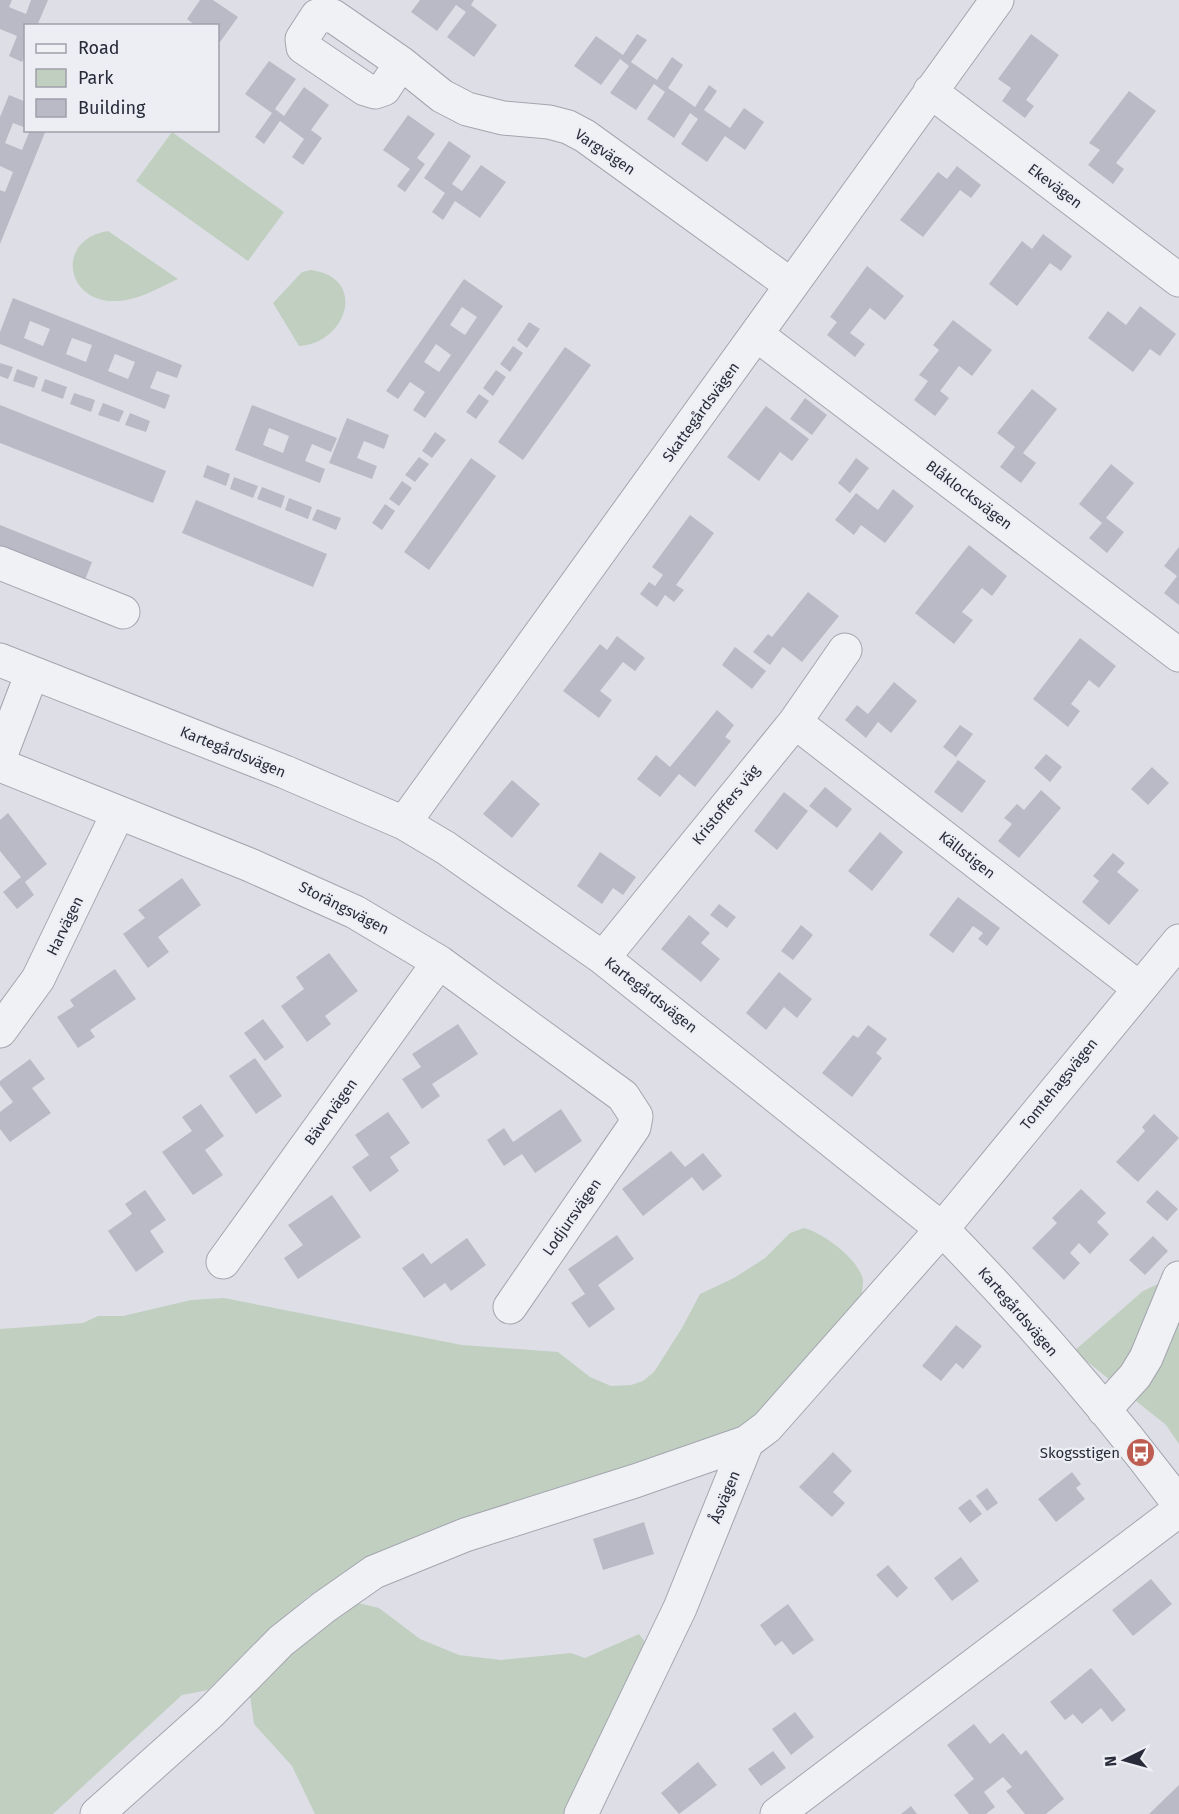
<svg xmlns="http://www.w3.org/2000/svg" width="1179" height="1814" font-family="'Fira Sans',sans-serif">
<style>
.green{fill:#c0cfc0}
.building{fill:#b9bac5;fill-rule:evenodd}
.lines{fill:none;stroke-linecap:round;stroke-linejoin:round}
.minor-casing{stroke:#a4a5af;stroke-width:35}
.minor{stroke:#f0f1f5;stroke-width:33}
.labels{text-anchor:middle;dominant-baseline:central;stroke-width:4.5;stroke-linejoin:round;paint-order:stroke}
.street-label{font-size:15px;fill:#292b3b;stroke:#edeef4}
.poi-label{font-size:15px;fill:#292b3b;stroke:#edeef4;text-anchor:end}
</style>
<rect width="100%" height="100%" fill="#dedfe6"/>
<!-- green -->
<path class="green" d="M172,132L284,212L248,261L136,181Z
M108,231L178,279C158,288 137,301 116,301C65,303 55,239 108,231Z
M311,270C369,278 346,344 299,346L273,303L302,272Z
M804,1228C823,1233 859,1259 863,1280C863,1286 862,1293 861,1299L741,1432L365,1561L309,1596L262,1636L208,1690L182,1695L53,1814H0V1329L83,1323L98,1316H123L191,1300L224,1298L462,1345L558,1352L590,1377L611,1386L631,1385L643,1381L654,1372L682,1328L700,1294L734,1278L765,1258L790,1233Z
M1179,1274V1444L1166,1425L1074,1351L1143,1291Z
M358,1603L379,1608L420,1639L459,1655L501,1660L571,1653L585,1658L639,1634L648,1646L570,1814H315L292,1766L254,1724L250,1696C283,1660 315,1627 358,1603Z"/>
<!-- building -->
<path class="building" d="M0,0H12L9,7L26,14L31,0H48L37,26H26V54L22,62L9,56L17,36L0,29Z
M200,0H213L238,17L220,42L218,41V26H196L187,19Z
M420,0H474L471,5L497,25L474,57L447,37L466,12L456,5L437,31L411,12Z
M637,34L647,40L631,62L657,80L672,57L683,65L668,88L695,107L709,85L717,91L704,110L730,128L744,108L764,122L745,150L725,136L707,162L681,144L698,119L690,113L674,138L647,119L665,92L654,84L636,110L610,93L629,66L620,59L601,85L574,66L596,36L623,55Z
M1031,34L1059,55L1026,100L1034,106L1025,118L1002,101L1011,88L998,79Z
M269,61L296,79L275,109L284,116L304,87L329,105L311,130L322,138L303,165L292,157L304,139L280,121L264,144L255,137L272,113L245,94Z
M1129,91L1156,111L1116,163L1124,169L1113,184L1088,165L1100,150L1089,143Z
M9,95L26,102V128L13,123L5,143L22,150L30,130H46L0,244V190L5,192L13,172L0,166V117Z
M408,115L435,134L417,158L425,164L405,192L397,186L410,169L383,150Z
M449,141L471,156L452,184L462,191L481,165L506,182L480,218L455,201L443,220L432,212L445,193L424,178Z
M957,166L981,185L971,198L960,190L923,237L900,220L938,172L947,179Z
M1043,234L1072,256L1061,271L1050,263L1017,306L989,284L1022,241L1032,249Z
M867,266L904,296L885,320L870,308L850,333L865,344L855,357L827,335L837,322L830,317Z
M464,279L503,306L425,418L413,410L425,392L410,382L398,399L386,391ZM462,307L477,317L465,335L450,325ZM436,344L451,355L439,372L424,362Z
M13,298L182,365L177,378L157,371L150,388L170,395L165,409L0,344V332ZM30,321L50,329L43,346L24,338ZM72,338L92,345L86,362L66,354ZM115,354L135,362L128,379L108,371Z
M1140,306L1176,334L1160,356L1150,349L1133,372L1088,338L1108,311L1126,325Z
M953,320L992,350L972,376L959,366L940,391L949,398L935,416L914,400L928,381L919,375L939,350L933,345Z
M529,322L540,329L527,348L517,340Z
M513,346L523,353L510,372L500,364Z
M565,347L591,365L523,460L498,442Z
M0,363L13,367L8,379L0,376Z
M17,369L38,377L34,388L13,381Z
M496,370L506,377L493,396L483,388Z
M45,379L67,387L63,399L41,391Z
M1032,389L1057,409L1023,453L1036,463L1021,483L1000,467L1015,447L997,433Z
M74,393L95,400L91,412L70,404Z
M479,394L489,401L476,419L466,412Z
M805,398L827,415L812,435L790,419Z
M103,403L124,411L119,422L98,415Z
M0,405L166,471L153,503L0,443Z
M252,405L337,438L331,452L312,444L305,461L325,469L320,483L235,450ZM269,428L289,436L283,453L263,445Z
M766,406L809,439L792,461L780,452L759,481L727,457Z
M130,413L150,421L146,432L125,425Z
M347,418L389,435L384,449L364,441L357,458L377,466L372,479L329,463Z
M435,432L446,440L432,458L422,451Z
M419,457L429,464L415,482L405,475Z
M471,458L496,476L429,570L404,552Z
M856,458L869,468L850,493L838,483Z
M1111,464L1134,483L1106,518L1124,532L1107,553L1089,538L1102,523L1079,504Z
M207,465L230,474L226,486L203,477Z
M234,477L258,486L253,498L230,489Z
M402,481L412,488L399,506L389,499Z
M262,487L285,496L281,508L257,499Z
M893,489L914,506L885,543L861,525L854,535L835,520L856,493L878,510Z
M289,498L312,507L308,519L285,510Z
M196,500L327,554L313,587L182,533Z
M385,504L395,511L382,530L372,523Z
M317,509L341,518L336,530L312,520Z
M690,515L714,533L676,585L684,590L674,602L665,595L657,607L640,594L649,582L655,586L663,575L652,567Z
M0,525L92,562L81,590L0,558Z
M969,545L1007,576L992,596L982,588L962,612L973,620L954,644L915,613Z
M1179,547V605L1164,593L1177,576L1164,566Z
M808,592L839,616L802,662L783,647L770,665L753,652L768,634L772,637Z
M617,636L645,658L635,671L623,662L600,691L612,700L599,718L563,691L600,644L607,650Z
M1080,638L1116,666L1099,688L1089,680L1071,704L1080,711L1068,727L1033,699Z
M735,647L766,671L752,689L722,665Z
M894,682L917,701L891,733L878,722L866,738L845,720L857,705L868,714Z
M717,710L734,725L725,737L731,741L695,787L679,774L660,797L637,779L656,755L670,767Z
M960,725L973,734L956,757L943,747Z
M1046,754L1062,767L1050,782L1034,768Z
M958,760L986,781L962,813L934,792Z
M1152,767L1169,783L1148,805L1131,789Z
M512,780L540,804L512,838L483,814Z
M825,787L852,809L837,828L809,806Z
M1041,790L1061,808L1019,858L998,841L1012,824L1004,818L1017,804L1024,810Z
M784,792L808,811L777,850L754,831Z
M8,813L47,864L25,882L34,895L17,909L3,892L21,877L0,851V820Z
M880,832L903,852L872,891L848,871Z
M600,852L636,877L623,895L613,888L602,904L577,886Z
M1113,853L1125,863L1117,872L1139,890L1109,925L1082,902L1099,881L1093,876Z
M182,878L201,905L158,937L169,952L148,968L123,934L145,918L138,910Z
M958,897L1000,928L987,946L978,939L983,933L973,926L953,953L929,935Z
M719,904L736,917L727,928L710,915Z
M689,915L710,933L701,943L720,959L701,982L661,949Z
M801,925L813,935L793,960L781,951Z
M329,953L358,991L325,1016L331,1024L307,1042L281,1006L304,989L296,977Z
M115,969L136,999L90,1030L95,1037L78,1048L57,1017L74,1006L70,1000Z
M779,972L812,999L797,1018L784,1007L766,1030L746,1013Z
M263,1019L284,1047L265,1061L244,1033Z
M458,1024L478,1054L432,1084L440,1096L422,1109L402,1079L421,1067L412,1054Z
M868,1025L887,1039L876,1053L882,1058L852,1097L822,1073L853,1035L858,1038Z
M255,1058L282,1096L256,1114L229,1076Z
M30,1059L45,1079L32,1088L51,1113L10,1142L0,1129V1112L13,1102L0,1085V1081Z
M201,1104L224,1136L205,1150L223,1175L193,1195L162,1152L192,1131L182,1117Z
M561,1109L582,1141L535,1173L522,1154L504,1166L487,1140L504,1128L513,1142Z
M388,1112L410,1143L390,1157L399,1171L370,1192L352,1167L369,1155L355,1135Z
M1154,1114L1179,1138L1138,1182L1116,1162L1145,1131L1142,1127Z
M671,1151L685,1167L703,1153L722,1176L703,1191L692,1177L643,1216L622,1189Z
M1081,1189L1106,1213L1097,1222L1109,1234L1090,1254L1079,1243L1070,1253L1080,1263L1064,1280L1032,1248L1057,1223L1052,1218Z
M145,1190L166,1220L150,1231L164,1252L136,1272L108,1231L132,1214L125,1204Z
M1157,1190L1178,1209L1167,1221L1146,1202Z
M332,1195L361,1237L298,1279L284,1258L303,1245L288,1225Z
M617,1235L634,1259L598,1285L615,1309L589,1328L571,1303L585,1294L568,1269Z
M1153,1236L1168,1251L1145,1275L1129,1260Z
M467,1238L486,1265L451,1291L445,1283L424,1298L402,1268L423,1253L431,1264Z
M956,1325L982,1346L963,1369L956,1363L941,1381L922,1366Z
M833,1452L852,1471L833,1492L845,1503L832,1517L799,1487Z
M1072,1472L1081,1484L1076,1488L1085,1499L1056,1522L1038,1499Z
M987,1488L998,1503L987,1511L976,1496Z
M970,1499L982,1514L970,1523L958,1508Z
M644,1522L654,1554L603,1570L593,1539Z
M961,1557L979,1581L952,1601L934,1578Z
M888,1565L908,1588L897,1598L876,1575Z
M1151,1579L1172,1604L1133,1636L1112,1610Z
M788,1604L814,1640L793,1655L782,1641L775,1646L760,1625Z
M1091,1668L1126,1710L1112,1722L1101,1708L1082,1724L1073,1714L1065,1720L1050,1702Z
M795,1712L814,1737L791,1755L772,1729Z
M974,1724L990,1744L1003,1733L1021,1755L1026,1750L1064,1799L1046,1814H1025L1006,1791L1012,1787L1003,1777L984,1792L995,1807L986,1814H969L954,1795L974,1779L947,1745Z
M773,1751L786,1768L761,1786L748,1769Z
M698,1762L717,1785L679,1814L661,1793Z
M1179,1785V1814H1149Z
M911,1806L917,1814H901Z"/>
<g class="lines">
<defs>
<path id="minor" d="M401,63L384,89L375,92L365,89L303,47L302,39L317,16H333L401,63L442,96L467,109L503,118L549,122L568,127L585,136L791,285
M930,91L1179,280
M757,335L1179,655
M0,563L123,612
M0,660L285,772L404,823L446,848L603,958L942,1229C1026,1315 1106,1407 1179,1504
M795,722L1139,988
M0,757L32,673
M0,765L250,865L355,912L439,962L623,1096L636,1116L634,1127L510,1307
M404,823L997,0
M603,958L795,722L845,650
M0,1031L38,979L118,813
M223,1262L439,962
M1104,1410L1135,1376L1146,1358L1179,1278
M97,1814L210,1713L281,1641L324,1607L374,1572L465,1535L635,1481L747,1442
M581,1814L680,1608L747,1442L767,1427L942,1229L1179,941
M777,1814L1179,1510"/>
</defs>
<!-- minor casing -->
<use href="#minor" class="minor-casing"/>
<!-- minor -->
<use href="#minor" class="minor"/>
</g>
<!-- icons -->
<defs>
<symbol id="bus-disc" viewBox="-11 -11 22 22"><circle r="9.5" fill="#bd5d51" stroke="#edeef4"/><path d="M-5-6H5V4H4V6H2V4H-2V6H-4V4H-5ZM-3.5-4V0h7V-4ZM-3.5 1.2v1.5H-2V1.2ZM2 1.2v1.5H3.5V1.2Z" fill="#fff"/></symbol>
</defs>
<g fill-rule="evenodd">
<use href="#bus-disc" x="1124" y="1436" width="33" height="33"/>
</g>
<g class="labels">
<!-- street labels -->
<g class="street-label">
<text transform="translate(605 152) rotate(34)">Vargvägen</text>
<text transform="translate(1055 186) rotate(37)">Ekevägen</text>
<text transform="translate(701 412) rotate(-54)">Skattegårdsvägen</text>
<text transform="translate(969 495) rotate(37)">Blåklocksvägen</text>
<text transform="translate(233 752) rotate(22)">Kartegårdsvägen</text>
<text transform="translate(726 805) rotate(-51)">Kristoffers väg</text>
<text transform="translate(967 855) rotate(38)">Källstigen</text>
<text transform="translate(344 908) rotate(27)">Storängsvägen</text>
<text transform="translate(65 926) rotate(-64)">Harvägen</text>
<text transform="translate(651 995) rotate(38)">Kartegårdsvägen</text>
<text transform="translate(1059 1084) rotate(-51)">Tomtehagsvägen</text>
<text transform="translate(331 1112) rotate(-54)">Bävervägen</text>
<text transform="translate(572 1217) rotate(-55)">Lodjursvägen</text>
<text transform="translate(1018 1312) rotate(49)">Kartegårdsvägen</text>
<text transform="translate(725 1497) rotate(-68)">Åsvägen</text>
</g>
<!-- poi labels -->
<g class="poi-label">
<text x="1120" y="1453">Skogsstigen</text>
</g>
</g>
<!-- legend -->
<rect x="24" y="24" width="195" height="108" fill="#edeef4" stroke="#9fa0aa" stroke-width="1.5"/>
<rect x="36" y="44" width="30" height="9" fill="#f0f1f5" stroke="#9fa0aa" stroke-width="1.5"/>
<text x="78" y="54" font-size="18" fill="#292b3b">Road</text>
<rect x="36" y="69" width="30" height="18" fill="#c0cfc0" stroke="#9fa0aa" stroke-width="1.5"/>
<text x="78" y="84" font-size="18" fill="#292b3b">Park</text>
<rect x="36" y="99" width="30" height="18" fill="#b9bac5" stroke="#9fa0aa" stroke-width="1.5"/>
<text x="78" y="114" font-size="18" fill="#292b3b">Building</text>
<!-- north arrow -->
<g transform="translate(1125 1760) rotate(265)" stroke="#edeef4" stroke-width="4.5" paint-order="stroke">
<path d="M0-4.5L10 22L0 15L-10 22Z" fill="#292b3b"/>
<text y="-9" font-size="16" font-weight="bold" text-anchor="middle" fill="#292b3b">N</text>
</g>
</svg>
